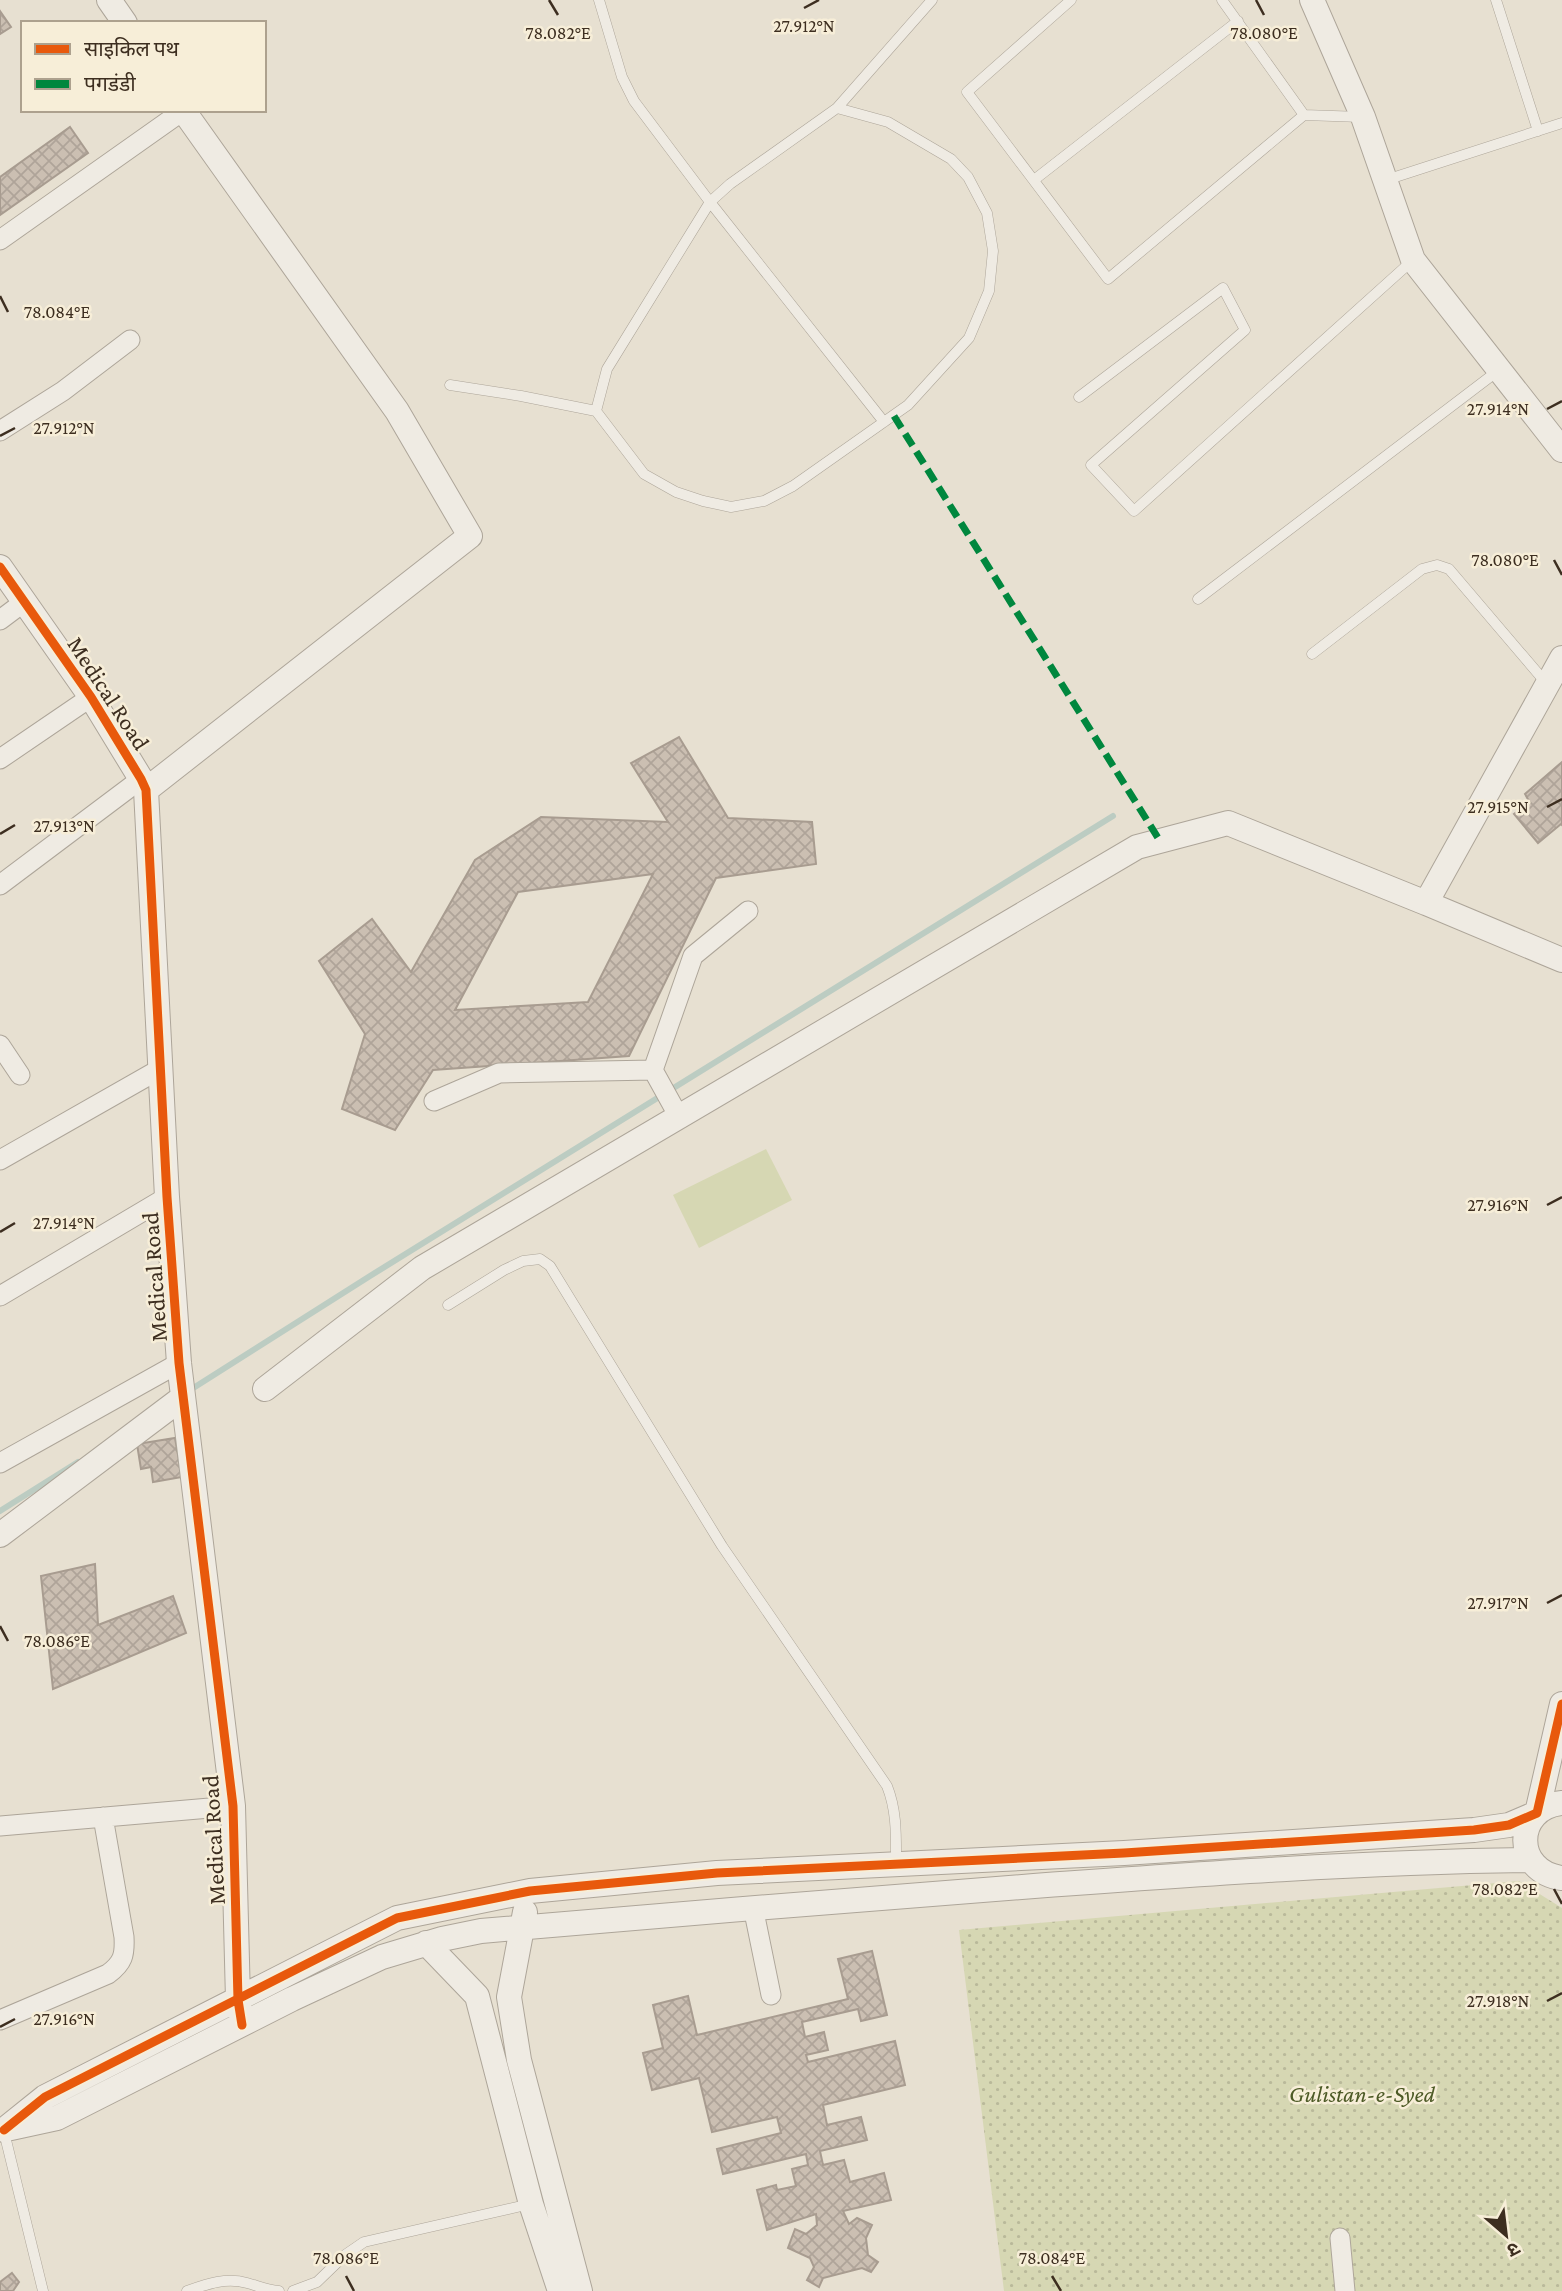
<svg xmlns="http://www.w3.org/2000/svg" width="1562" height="2291" font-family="'Crimson Pro','Noto Sans Devanagari',serif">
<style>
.green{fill:#d6d7b3}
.park{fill:url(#park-dots)}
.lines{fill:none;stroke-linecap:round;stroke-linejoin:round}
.stream{stroke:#bcccc2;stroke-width:6}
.building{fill:url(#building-cross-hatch);stroke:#a89c90;stroke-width:2;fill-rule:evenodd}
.service-casing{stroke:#ada599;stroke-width:11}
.minor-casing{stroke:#ada599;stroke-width:21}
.tertiary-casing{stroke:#ada599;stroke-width:26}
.service{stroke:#efebe3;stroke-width:10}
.minor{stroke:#efebe3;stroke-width:19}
.tertiary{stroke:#efebe3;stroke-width:24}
.quiet{stroke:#00873e;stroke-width:7;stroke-dasharray:14 7;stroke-linecap:butt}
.cycleway-casing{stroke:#f7eed8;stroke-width:13}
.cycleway{stroke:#e8590c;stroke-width:9}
.ticks{fill:none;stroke:#3d2e20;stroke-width:2.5}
.labels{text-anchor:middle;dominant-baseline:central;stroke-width:5;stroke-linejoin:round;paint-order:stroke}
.street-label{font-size:24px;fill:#3d2e20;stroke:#f7eed8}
.park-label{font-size:24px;font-style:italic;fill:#4d5a26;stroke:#f7eed8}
.ticks-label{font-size:18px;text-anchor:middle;fill:#3d2e20;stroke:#f7eed8;stroke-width:5;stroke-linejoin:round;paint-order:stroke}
</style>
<defs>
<pattern id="park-dots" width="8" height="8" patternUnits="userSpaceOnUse" patternTransform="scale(1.75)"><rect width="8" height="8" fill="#d6d7b3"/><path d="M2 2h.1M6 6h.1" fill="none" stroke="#b9b99a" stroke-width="1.8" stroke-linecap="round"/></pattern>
<pattern id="building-cross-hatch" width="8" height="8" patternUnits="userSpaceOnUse" patternTransform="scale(1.75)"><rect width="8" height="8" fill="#cbbfb2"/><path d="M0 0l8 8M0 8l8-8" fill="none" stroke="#afa499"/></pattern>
</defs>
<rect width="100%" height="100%" fill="#e7e0d1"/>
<!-- green -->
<path class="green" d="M766,1149L792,1200L699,1248L673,1195Z"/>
<!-- park -->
<path class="park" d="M1519,1881L1562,1908V2291H1004L959,1930Z"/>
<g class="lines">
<!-- stream -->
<path class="stream" d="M187,1392L370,1276L1113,816
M0,1511L78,1462"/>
</g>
<!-- building -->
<path class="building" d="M0,11L11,27L0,34Z
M70,127L88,153L0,215V177Z
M679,737L728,818L812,822L816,864L716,878L629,1056L433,1070L395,1130L342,1109L365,1034L319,961L372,919L411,972L475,860L541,817L668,822L631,763ZM653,874L588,1002L455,1010L518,892Z
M1562,762V825L1561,824L1538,843L1514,814L1530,803L1525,794Z
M175,1438L182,1477L153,1482L151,1467L141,1469L137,1444Z
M95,1564L98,1625L173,1596L186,1633L53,1689L41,1576Z
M872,1951L887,2015L861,2021L858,2009L802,2022L805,2037L824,2032L828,2050L806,2055L808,2062L895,2041L905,2085L823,2105L827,2125L861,2117L867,2140L820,2151L823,2165L844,2160L850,2182L884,2173L891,2200L843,2211L849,2224L857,2218L872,2225L866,2238L868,2255L878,2262L871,2272L862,2268L823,2278L819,2287L807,2280L814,2267L810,2258L788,2248L795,2229L806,2234L817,2225L816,2214L767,2230L757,2190L776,2185L777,2190L796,2186L792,2169L808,2165L806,2154L723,2174L717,2149L781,2133L777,2117L712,2132L699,2078L652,2090L643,2053L663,2048L653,2005L688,1996L697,2035L848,1999L838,1959Z
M12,2273L19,2282L13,2291H0V2282Z"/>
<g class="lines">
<defs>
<path id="service" d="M599,0L622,77L634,101L710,202L884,422
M1071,0L967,92L1108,279L1304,115L1362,117
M1222,0L1304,115
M1496,0L1538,131
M1034,180L1238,21
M1386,180L1562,123
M450,385L521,396L596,411L644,474L676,492L703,501L731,507L764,501L793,486L908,405L969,338L989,291L993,251L987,213L968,177L951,159L888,122L837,108
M1079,397L1223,288L1245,330L1091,465L1134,511L1413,260
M596,411L607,369L710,202L730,184L837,108L932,0
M1198,599L1499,370
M1312,654L1422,569L1437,565L1449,569L1547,684
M448,1305L504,1270L523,1261L540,1259L550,1266L722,1546L887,1786C897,1811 896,1836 896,1863
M4,2132L43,2291
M187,2291C207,2284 226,2277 247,2283C258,2286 267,2290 279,2291
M293,2291L317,2282L345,2255L364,2242L530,2204"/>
<path id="minor" d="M0,240L184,110
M0,431L63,391L130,340
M0,620L24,602
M0,759L91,697
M0,885L141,779
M0,1045L20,1075
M434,1101L499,1073L653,1070
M679,1117L653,1070L693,956L748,911
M0,1160L160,1069
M0,1296L167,1197
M0,1463L179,1363
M0,1826L233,1806
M753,1907L771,1995
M0,2020L108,1974C123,1963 125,1955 124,1937L103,1817
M1340,2238L1345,2291"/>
<path id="tertiary" d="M109,0L125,23
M1312,0L1363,117L1413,260L1562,450
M0,567L91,697L141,779L146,790L167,1197L179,1363L233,1806L238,2000L240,2012
M1562,658L1426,903L1562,960
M146,790L470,536L397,411L183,110
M265,1389L422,1268L1137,847L1228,823L1426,903
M0,1535L182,1398
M1562,1803C1513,1808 1513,1872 1562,1878
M525,1912L509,1997L519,2060L580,2291
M426,1943L477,1996L531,2204L560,2291
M11,2128L57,2118L292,1999L382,1957L442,1939L481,1931C665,1915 850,1900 1034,1886C1199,1874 1364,1862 1530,1860
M4,2130L45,2097L397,1918L530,1891L717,1873L1124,1853L1474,1830L1509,1825L1537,1813L1562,1704"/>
</defs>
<!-- service casing -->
<use href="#service" class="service-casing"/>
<!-- minor casing -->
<use href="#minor" class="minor-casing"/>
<!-- tertiary casing -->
<use href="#tertiary" class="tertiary-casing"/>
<!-- service -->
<use href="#service" class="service"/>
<!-- minor -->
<use href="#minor" class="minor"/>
<!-- tertiary -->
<use href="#tertiary" class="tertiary"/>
<!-- quiet -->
<path class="quiet" d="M894,416L1160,841"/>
<defs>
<path id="cycleway" d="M0,567L91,697L141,779L146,790L167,1197L179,1363L233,1806L238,2000L242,2025
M4,2130L45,2097L397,1918L530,1891L717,1873L1124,1853L1474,1830L1509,1825L1537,1813L1562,1704"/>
</defs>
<!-- cycleway casing -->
<use href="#cycleway" class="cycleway-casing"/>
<!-- cycleway -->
<use href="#cycleway" class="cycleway"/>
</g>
<!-- ticks -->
<path class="ticks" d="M549,0L558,15M1256,0L1264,15M804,8L819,0M0,296L8,312M1547,409L1562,401M0,436L15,428M1554,560L1562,575M1547,807L1562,799M0,834L15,825M1547,1205L1562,1197M0,1232L15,1223M1547,1603L1562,1595M0,1626L8,1641M1554,1889L1562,1904M1547,2001L1562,1993M0,2027L15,2019M346,2276L354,2291M1052,2276L1061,2291"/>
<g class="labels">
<!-- street labels -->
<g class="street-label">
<text transform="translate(109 693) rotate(57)">Medical Road</text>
<text transform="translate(154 1277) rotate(-94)">Medical Road</text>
<text transform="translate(213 1840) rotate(-93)">Medical Road</text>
</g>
<!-- park labels -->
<g class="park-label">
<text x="1362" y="2093">Gulistan-e-Syed</text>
</g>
</g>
<g class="ticks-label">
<text x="804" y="32">27.912°N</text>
<text x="1264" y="39">78.080°E</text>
<text x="558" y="39">78.082°E</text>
<text x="57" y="318">78.084°E</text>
<text x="1498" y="415">27.914°N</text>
<text x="64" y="434">27.912°N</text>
<text x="1505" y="566">78.080°E</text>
<text x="1498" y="813">27.915°N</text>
<text x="64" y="832">27.913°N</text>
<text x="1498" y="1211">27.916°N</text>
<text x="64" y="1229">27.914°N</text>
<text x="1498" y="1609">27.917°N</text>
<text x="57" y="1647">78.086°E</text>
<text x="1505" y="1895">78.082°E</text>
<text x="1498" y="2007">27.918°N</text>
<text x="64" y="2025">27.916°N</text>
<text x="346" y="2264">78.086°E</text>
<text x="1052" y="2264">78.084°E</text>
</g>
<!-- legend -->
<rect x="21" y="21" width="245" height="91" fill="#f7eed8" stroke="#ada18e" stroke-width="2"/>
<rect x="35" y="44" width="35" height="10" fill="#e8590c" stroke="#ada18e" stroke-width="2"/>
<text x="84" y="56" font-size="21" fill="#3d2e20">साइकिल पथ</text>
<rect x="35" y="79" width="35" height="10" fill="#00873e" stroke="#ada18e" stroke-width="2"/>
<text x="84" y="91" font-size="21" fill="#3d2e20">पगडंडी</text>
<!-- north arrow -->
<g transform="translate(1506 2235) rotate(152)" stroke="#f7eed8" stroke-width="5" paint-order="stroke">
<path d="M0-5L12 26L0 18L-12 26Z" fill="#3d2e20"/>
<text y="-10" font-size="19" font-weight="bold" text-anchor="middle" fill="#3d2e20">उ</text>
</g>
</svg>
